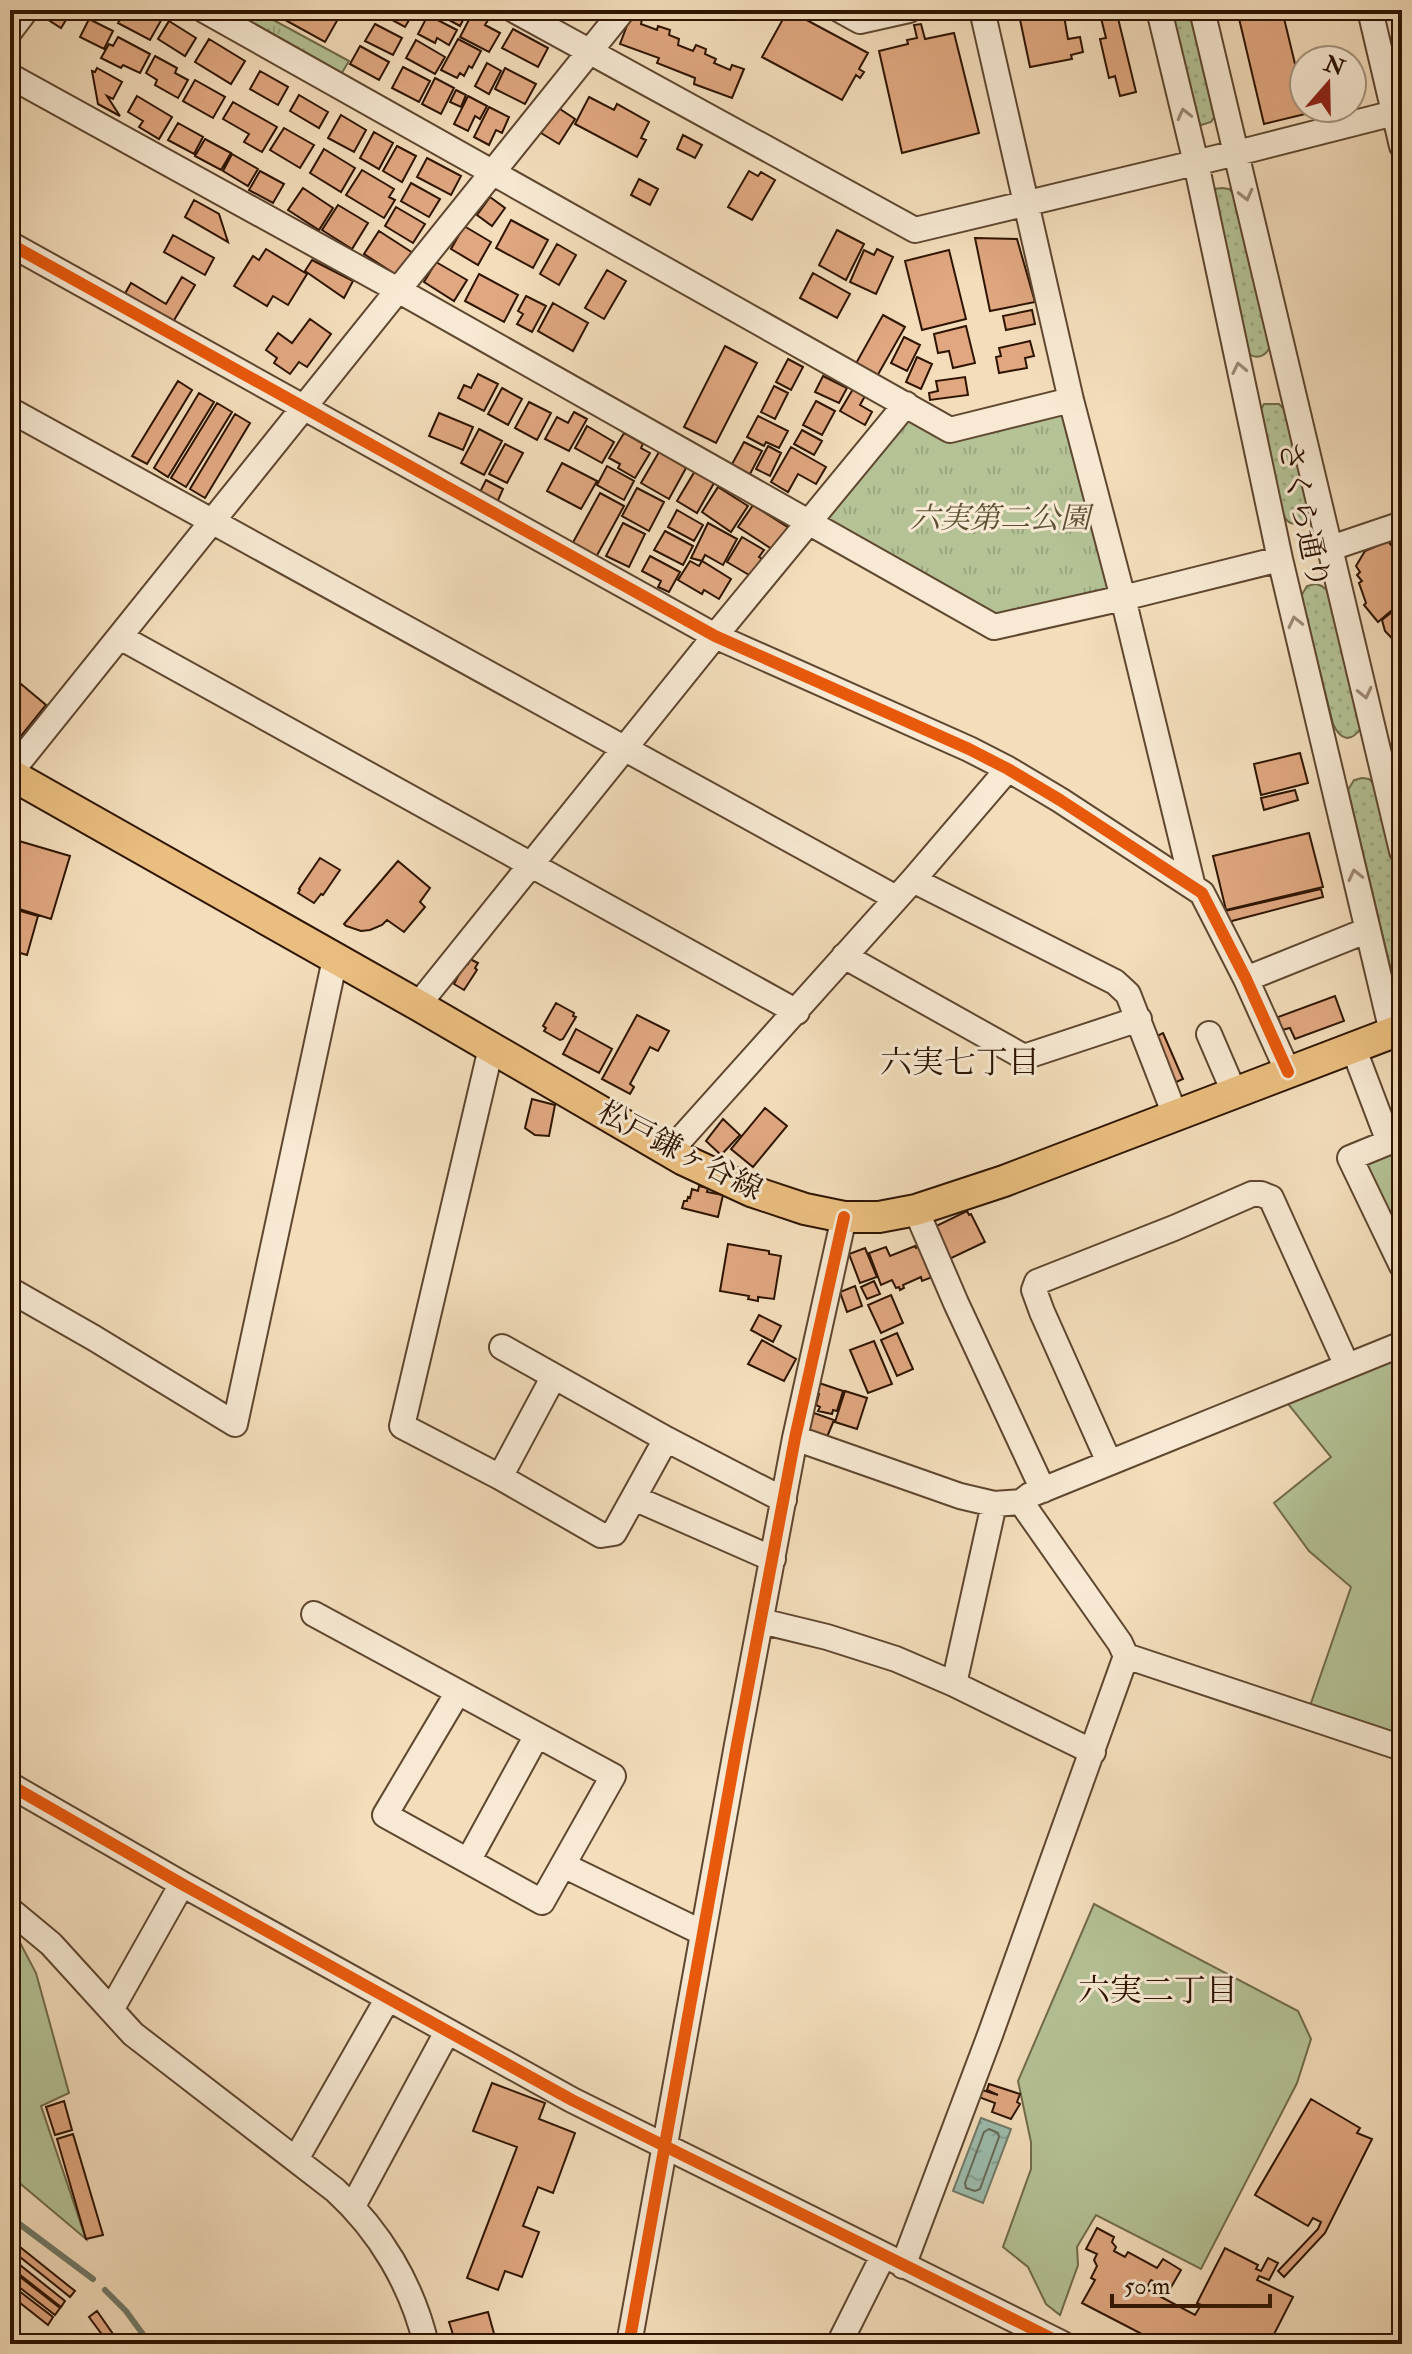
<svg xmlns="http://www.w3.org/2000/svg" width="1412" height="2354" font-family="'IM FELL Double Pica','Noto Serif JP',serif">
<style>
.grass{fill:url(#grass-dots);stroke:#716b4b;stroke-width:2}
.park{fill:url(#park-tufts);stroke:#716b4b;stroke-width:2}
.pitch{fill:#b4c296;stroke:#716b4b;stroke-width:2}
.water{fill:url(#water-ripples);stroke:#707968;stroke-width:2}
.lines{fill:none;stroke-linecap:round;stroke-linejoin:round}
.shore{stroke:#656856;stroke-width:2}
.stream{stroke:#707968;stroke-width:6}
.building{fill:#e0a780;stroke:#2e1400;stroke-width:2}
.minor-casing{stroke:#5f462f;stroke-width:28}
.major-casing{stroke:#2e1400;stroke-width:34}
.minor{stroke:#f7e9d3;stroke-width:24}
.major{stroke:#eabe7e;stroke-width:30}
.cycleway-casing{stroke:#f7e9d3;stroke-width:17}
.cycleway{stroke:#e8590c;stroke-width:12}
.oneway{stroke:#9d8974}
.labels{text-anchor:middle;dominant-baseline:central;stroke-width:6;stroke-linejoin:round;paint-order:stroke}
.street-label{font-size:30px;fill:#2e1400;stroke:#f7e9d3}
.park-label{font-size:30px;font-style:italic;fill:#5d5134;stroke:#f7e9d3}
.neighbourhood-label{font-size:32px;fill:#2e1400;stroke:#f7e9d3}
</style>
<defs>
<pattern id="grass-dots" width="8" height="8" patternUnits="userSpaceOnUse" patternTransform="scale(2)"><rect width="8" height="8" fill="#b4c296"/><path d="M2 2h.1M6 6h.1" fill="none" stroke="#9ba680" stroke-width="1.8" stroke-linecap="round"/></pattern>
<pattern id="park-tufts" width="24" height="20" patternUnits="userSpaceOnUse" patternTransform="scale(2)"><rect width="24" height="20" fill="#b4c296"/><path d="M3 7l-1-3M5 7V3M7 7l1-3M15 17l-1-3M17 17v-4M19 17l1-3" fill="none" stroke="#9ba680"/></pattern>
<pattern id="water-ripples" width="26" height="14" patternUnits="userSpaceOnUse" patternTransform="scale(2)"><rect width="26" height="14" fill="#9cbcad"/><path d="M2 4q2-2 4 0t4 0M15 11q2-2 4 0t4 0" fill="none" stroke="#87a193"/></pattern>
</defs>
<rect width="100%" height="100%" fill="#f3ddbb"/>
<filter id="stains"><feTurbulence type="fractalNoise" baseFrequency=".0025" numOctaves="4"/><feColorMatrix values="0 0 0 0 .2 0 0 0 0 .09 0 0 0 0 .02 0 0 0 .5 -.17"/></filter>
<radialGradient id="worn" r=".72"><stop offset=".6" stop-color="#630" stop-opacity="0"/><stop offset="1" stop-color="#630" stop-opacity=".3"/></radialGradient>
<!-- grass -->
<path class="grass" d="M1162,10H1191L1214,108L1215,116L1211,122L1198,126Z
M1222,188L1229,189L1234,194L1270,347C1265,357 1257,359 1248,354L1211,194L1214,189Z
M1264,404H1279L1284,409L1288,421L1308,506L1309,515L1301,524C1289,525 1286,521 1281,511L1258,415Z
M1315,584C1327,586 1328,592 1331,602L1361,728C1350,744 1340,739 1333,724L1301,596L1307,586Z
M1362,778L1369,779L1374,784L1378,796L1402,898V992L1398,990L1393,979L1348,790L1354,780Z"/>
<!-- park -->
<path class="park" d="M220,10H255L349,61L340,76Z
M1071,400L1123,598L994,627L809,522L906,404L950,430Z"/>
<!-- pitch -->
<path class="pitch" d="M1402,1145V1248L1361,1164Z
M1402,1353V1741L1309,1709L1351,1587L1309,1551L1274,1503L1331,1457L1284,1399Z
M1094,1904L1298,2011L1311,2039L1297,2083L1201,2269L1096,2215L1077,2247L1078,2265L1060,2315L1046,2304L1028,2267L1003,2247L1031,2169V2142L1018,2081Z
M10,1931L16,1935L36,1973L69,2093L41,2106L86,2239L10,2175Z"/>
<!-- water -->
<path class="water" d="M981,2118L1011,2129L983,2203L953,2191Z"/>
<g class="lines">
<!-- shore -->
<path class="shore" d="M989,2129L998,2133L999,2137L980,2189L975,2191L966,2188L965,2183L984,2132Z"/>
<!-- stream -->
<path class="stream" d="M10,2217L93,2279
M105,2290L126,2311L150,2344"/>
</g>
<!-- building -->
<path class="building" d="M38,10H72L61,28L36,12Z
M126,10H150L163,17L150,40L118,23Z
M267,10H343L325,42Z
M386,10H415L405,27L383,15Z
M431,10H468L460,26Z
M474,10H482L491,15L485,25L500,33L489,52L460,37Z
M788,10L868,53L859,69L864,72L860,78L856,75L842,100L762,57Z
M1018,10H1063L1068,39L1080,37L1083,52L1071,55L1072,59L1030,67Z
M1099,10H1116L1136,92L1120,96L1115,76L1109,78L1100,39L1106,38Z
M1237,10H1282L1296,68L1304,66V108H1330L1264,124Z
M428,15L457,30L449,45L437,38L435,43L418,34Z
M631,15L642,19L641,24L657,30L658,26L670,30L669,35L679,39L678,45L693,51L696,45L706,49L705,54L716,59L714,63L730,70L732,65L744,69L732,98L694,84L695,78L657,63L659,58L620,44Z
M89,19L113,31L104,49L80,37Z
M169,21L196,38L185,56L158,39Z
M375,24L402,38L393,55L365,41Z
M921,24L925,39L954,33L979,133L902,153L879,51L908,44L907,40L917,38L914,25Z
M513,29L548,48L538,67L502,48Z
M118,37L150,54L140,73L123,65L121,68L101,58L109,44L113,46Z
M209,39L245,61L231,84L195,62Z
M458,39L481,51L472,68L469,66L464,76L460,73L457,78L441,70Z
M416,40L445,57L435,74L406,58Z
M360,46L389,62L379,80L350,64Z
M155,56L177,68L175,73L188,80L178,98L155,85L157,80L146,73Z
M487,63L501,71L489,94L475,86Z
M403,67L430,81L419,102L392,88Z
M97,68L122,82L113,99L107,96L120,116L98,104L92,71L95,72Z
M505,68L536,84L525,104L495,89Z
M260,71L288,87L278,105L250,89Z
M435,78L454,88L441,114L422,104Z
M195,80L225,97L213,118L183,101Z
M456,90L466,95L461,107L450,102Z
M299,95L328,112L319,128L290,111Z
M137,96L172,117L159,139L139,127L143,121L128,112Z
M468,96L487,106L480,119L475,116L468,131L454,124Z
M589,97L614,110L617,104L649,122L641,138L646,140L637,157L575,124Z
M233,102L277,127L262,152L244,142L249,134L223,119Z
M489,107L509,117L502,133L496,130L489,145L474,137Z
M557,107L575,119L559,144L541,133Z
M341,115L366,130L354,152L328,138Z
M178,123L203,137L194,154L168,140Z
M284,128L314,145L300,168L270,150Z
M374,132L393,143L379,169L360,158Z
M683,135L702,145L695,158L677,149Z
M205,139L231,153L221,170L195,156Z
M397,146L416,156L402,182L383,171Z
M324,149L355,168L341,192L310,173Z
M232,154L258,169L248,186L223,171Z
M427,158L461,176L451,195L417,177Z
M362,170L394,189L389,197L395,200L384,218L346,195Z
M260,171L284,184L273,203L249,190Z
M749,171L758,176L761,172L775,180L752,220L728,207Z
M639,179L658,189L650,205L631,195Z
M411,183L440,199L429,217L401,201Z
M303,188L333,208L319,230L288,210Z
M490,197L505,208L492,226L477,215Z
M194,200L219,214L228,242L185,217Z
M338,205L368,223L352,249L322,230Z
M396,207L425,224L413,243L385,226Z
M511,220L548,240L533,268L496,248Z
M464,226L491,242L478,265L451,249Z
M837,230L864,244L846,280L819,265Z
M379,231L413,253L398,276L364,254Z
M173,235L214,258L205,275L164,252Z
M975,238L1017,239L1035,302L990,311Z
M557,244L576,255L559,285L540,274Z
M266,249L307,274L288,305L273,296L267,306L234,286L253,256L259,260Z
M877,249L893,257L876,294L850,282L864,250L874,255Z
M949,250L966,319L922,330L905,261Z
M312,260L353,281L344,298L305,271Z
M436,262L467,280L454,301L424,282Z
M607,270L626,281L604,319L585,308Z
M813,273L850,294L837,318L800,298Z
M479,274L518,295L504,322L465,301Z
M182,277L195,285L170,327L122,299L131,283L166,304Z
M526,296L546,306L532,332L517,324L523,314L518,311Z
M553,303L588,323L573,351L538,331Z
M1032,310L1035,324L1006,330L1003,316Z
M883,315L905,327L876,378L854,367Z
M310,319L331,334L307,367L299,362L290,374L274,363L277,358L266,350L278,333L292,343Z
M966,326L975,363L953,368L949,351L938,353L934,334Z
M904,337L920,345L907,371L891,363Z
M1030,341L1034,356L1025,358L1027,368L999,373L996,357L1001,356L999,348Z
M725,346L757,363L716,443L684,427Z
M917,357L932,364L921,389L906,382Z
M788,359L803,367L791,390L776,382Z
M478,374L498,384L484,411L458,398L464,385L471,388Z
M823,376L847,388L839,403L815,392Z
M965,377L968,395L930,400L929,393L938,391L936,381Z
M178,381L192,390L147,464L132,456Z
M774,386L788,393L775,419L761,412Z
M502,388L522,399L508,425L488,414Z
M853,389L865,396L860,405L872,412L865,425L840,411Z
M199,393L214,402L168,477L154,468Z
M816,401L835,411L822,435L803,425Z
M529,402L551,413L537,440L515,428Z
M217,403L232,412L186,487L171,478Z
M574,412L587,419L569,451L545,439L557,417L568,423Z
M439,413L473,427L463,450L429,436Z
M235,414L250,423L205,498L190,489Z
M758,416L788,431L779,448L766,442L764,446L747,437Z
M587,426L614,442L602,463L575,448Z
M479,429L502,441L484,475L461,463Z
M802,430L822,441L814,455L794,444Z
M624,433L643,444L641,448L650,453L635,478L618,468L620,464L609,458Z
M744,442L762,451L749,476L731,466Z
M505,444L523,453L507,483L489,474Z
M768,446L781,453L770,476L756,469Z
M791,447L826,467L816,484L798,474L788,492L771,482Z
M659,452L686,468L669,499L641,483Z
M562,463L597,481L581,509L547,491Z
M607,466L634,481L624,500L597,485Z
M695,471L714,483L697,513L677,501Z
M486,480L503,489L496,505L478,496Z
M718,487L748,506L731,532L702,512Z
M637,488L664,502L649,531L622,516Z
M600,493L624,506L595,559L571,546Z
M753,505L789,528L775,551L738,527Z
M677,510L703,525L694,541L668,527Z
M623,523L645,534L629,567L606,556Z
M708,523L737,539L723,565L705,555L702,561L691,558Z
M665,531L693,546L683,565L654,550Z
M742,537L764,550L759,557L769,563L756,579L727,562Z
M1388,541L1391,545L1397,543L1402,549V591L1395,594L1393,599L1398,605L1378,622L1364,605L1366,603L1359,583L1362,581L1357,575L1360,572L1356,566L1365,551Z
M650,556L680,572L669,592L658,587L661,581L642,571Z
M690,561L699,566L702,561L731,579L719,599L704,590L702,594L678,580Z
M1402,604V649L1385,631L1382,620Z
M21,684L46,705L17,741L10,735V698Z
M1300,753L1308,783L1261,795L1254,764Z
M1295,790L1298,800L1264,810L1261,798Z
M1309,833L1323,887L1226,910L1213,856Z
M19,841L70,856L51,919L16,908L17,903L10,901V872Z
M320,858L340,870L323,895L321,894L314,903L298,893L300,890L299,889Z
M398,861L430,888L420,902L425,907L404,932L387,920L382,925L370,930L361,931L346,926L344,924Z
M1321,889L1323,897L1228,922L1225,911Z
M10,908L38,916L27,955L10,950Z
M470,959L478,963L475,968L477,970L464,990L454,984L465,963L468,964Z
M1335,996L1344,1021L1295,1039L1290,1028L1282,1030L1278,1017Z
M556,1003L574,1013L573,1016L576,1017L563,1039L560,1040L544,1031L546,1028L543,1026Z
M637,1015L669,1031L658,1051L650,1047L630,1084L634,1087L630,1094L602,1079Z
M576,1029L612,1049L599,1073L563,1054Z
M1163,1033L1183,1079L1172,1084L1153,1038Z
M532,1099L555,1105L549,1136L535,1135L525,1128Z
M765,1108L787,1126L753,1167L731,1149Z
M723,1119L740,1135L721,1155L706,1141Z
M699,1186L708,1188L707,1192L723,1195L718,1217L682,1208L684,1201H687L688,1197L690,1198L692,1189L698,1191Z
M967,1211L969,1215L971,1214L985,1242L943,1262L930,1229Z
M728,1244L769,1251V1254L781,1256L774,1299L758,1297V1301L748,1299L749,1296L720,1291Z
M922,1245L935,1276L922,1281L921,1277L903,1285L904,1288L900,1290L899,1287L896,1288L892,1280L881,1285L869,1253L886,1247L890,1256L915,1246L916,1248Z
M865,1248L877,1277L860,1283L849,1254Z
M874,1281L880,1294L867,1299L861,1287Z
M855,1286L862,1306L847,1312L840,1292Z
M891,1295L903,1323L881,1333L868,1305Z
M759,1315L781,1326L773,1342L751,1330Z
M897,1333L913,1369L897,1376L881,1340Z
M762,1340L796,1359L784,1381L748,1364Z
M874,1341L892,1384L868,1393L850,1350Z
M819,1383L843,1391L837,1411L833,1410L832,1414L818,1411L820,1407L816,1405L819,1394L816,1393Z
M845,1391L867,1398L857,1429L835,1422Z
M814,1413L834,1420L827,1437L805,1433Z
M492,2083L545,2103L539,2119L575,2133L553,2193L538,2187L523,2226L539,2232L522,2277L505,2271L498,2290L467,2278L517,2147L473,2131Z
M989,2084L1020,2094L1017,2102L1020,2104L1011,2119L992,2112L995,2103L976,2096L979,2089L998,2095L987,2090Z
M1311,2099L1360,2128L1357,2133L1372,2139L1325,2233L1284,2277L1278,2271L1318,2229L1321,2222L1313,2218L1308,2226L1255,2195Z
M64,2101L72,2130L55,2135L46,2107Z
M73,2134L103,2235L86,2239L57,2139Z
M1097,2228L1114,2237L1112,2242L1116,2247L1114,2251L1125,2257L1128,2252L1157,2268L1163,2259L1181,2270L1170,2289L1151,2280L1146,2289L1195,2315L1201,2305L1197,2303L1225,2248L1258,2265L1256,2269L1261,2271L1268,2258L1278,2263L1269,2280L1259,2276L1257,2280L1293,2297L1269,2344H1161L1082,2303L1095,2280L1091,2278L1097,2266L1094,2260L1097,2254L1086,2249Z
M10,2239L75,2291L70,2297L10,2249Z
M10,2257L65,2301L61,2307L10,2267Z
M10,2269L60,2308L55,2315L10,2280Z
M10,2284L53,2317L48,2325L10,2295Z
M97,2311L120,2344H109L89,2317Z
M488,2312L495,2337L469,2344H456L449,2322Z"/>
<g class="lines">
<defs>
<path id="minor" d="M204,10L950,430L1071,400
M514,10L915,230L1253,149L1402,111
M840,10L860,21L909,10
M982,10L1071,400L1123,598L1193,887
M1159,10L1196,163L1280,559L1392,1032
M1202,10L1402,851
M1370,10L1402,146
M10,31L26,10
M10,76L398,290L994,627L1123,598L1280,559
M10,244L715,636L969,749L1008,769L1060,800L1202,893L1246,979L1288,1072
M10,410L896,898
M1331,548L1402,524
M120,637L797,1012
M10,773L623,10
M913,880L1115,982L1128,994L1175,1115
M844,956L1024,1057L1139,1019
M1246,979L1368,930
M418,1005L715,636L906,404
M1209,1034L1234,1092
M1353,1047L1389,1142L1350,1158L1402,1266
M491,1048L402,1426L500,1477L601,1535L614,1533L666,1439L502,1347
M670,1151L913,880L1008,769
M916,1210L956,1303L1043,1490
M10,1290L94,1338L235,1424L335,959
M795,1438L960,1496L994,1504L1021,1502L1030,1495L1402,1344
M666,1439L784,1500
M1109,1462L1042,1312L1034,1290L1037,1282L1174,1228L1252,1194H1261L1271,1198L1347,1366
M500,1477L554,1376
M634,1498L773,1559
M1021,1502L1120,1643L1126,1656
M994,1504L954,1684L1093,1752
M314,1614C414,1668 514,1722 613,1776L542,1902L385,1815L458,1692
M761,1621L827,1637L896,1659L954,1684
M10,1785L182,1884L572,2100L1063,2344
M468,1861L537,1735
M563,1865L703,1933
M10,1910L51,1944L133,2034L335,2190C380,2231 412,2285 426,2344
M111,2010L182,1884
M296,2159L388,1998
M353,2206L447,2032
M903,2266L990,2035L1126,1656L1402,1748
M629,2344L737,1745L795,1438L844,1217
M839,2344L883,2256"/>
<path id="major" d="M10,774L418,1005L684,1160L751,1191L805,1209L844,1217H879L916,1210L1004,1181L1402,1029"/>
</defs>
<!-- minor casing -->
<use href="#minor" class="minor-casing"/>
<!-- major casing -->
<use href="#major" class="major-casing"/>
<!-- minor -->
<use href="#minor" class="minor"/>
<!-- major -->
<use href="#major" class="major"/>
<defs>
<path id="cycleway" d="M10,244L715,636L969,749L1008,769L1060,800L1202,893L1246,979L1288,1072
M10,1785L182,1884L572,2100L1063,2344
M629,2344L737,1745L795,1438L844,1217"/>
</defs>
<!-- cycleway casing -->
<use href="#cycleway" class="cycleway-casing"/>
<!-- cycleway -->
<use href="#cycleway" class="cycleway"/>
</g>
<!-- one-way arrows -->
<defs><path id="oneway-chevron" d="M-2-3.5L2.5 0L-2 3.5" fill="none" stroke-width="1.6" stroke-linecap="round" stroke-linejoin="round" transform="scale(2)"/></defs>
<g class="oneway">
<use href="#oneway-chevron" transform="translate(1184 114) rotate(-104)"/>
<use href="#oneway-chevron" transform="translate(1246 195) rotate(76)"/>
<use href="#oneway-chevron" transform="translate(1239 368) rotate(-102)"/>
<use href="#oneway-chevron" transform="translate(1295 622) rotate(-103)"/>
<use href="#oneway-chevron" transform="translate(1365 693) rotate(77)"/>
<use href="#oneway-chevron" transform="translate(1355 875) rotate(-103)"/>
</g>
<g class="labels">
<!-- street labels -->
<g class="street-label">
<text transform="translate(1304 515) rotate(78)">さくら通り</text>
<text transform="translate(680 1151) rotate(27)">松戸鎌ヶ谷線</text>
</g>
<!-- park labels -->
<g class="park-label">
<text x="1000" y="518">六実第二公園</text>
</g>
<!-- neighbourhood labels -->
<g class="neighbourhood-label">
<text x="960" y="1063">六実七丁目</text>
<text x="1158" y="1991">六実二丁目</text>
</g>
</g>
<!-- margin -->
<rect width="1412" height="2354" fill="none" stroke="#f3ddbb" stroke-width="40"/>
<rect x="12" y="12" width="1388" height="2330" fill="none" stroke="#2e1400" stroke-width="4"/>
<rect x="20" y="20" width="1372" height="2314" fill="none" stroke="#2e1400" stroke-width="2"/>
<!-- north arrow -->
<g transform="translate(1328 84) rotate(20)"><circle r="38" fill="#f7e9d3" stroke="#a7947f" stroke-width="2"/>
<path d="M0-6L14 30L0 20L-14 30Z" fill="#8f2418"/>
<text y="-12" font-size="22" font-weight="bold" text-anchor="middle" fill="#2e1400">N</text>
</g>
<!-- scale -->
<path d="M1112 2294v12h158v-12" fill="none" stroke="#2e1400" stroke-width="4"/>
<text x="1124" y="2294" font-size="24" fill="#2e1400" stroke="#f7e9d3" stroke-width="6" paint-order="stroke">50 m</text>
<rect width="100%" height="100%" filter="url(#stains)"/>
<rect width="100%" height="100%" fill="url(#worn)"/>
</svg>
